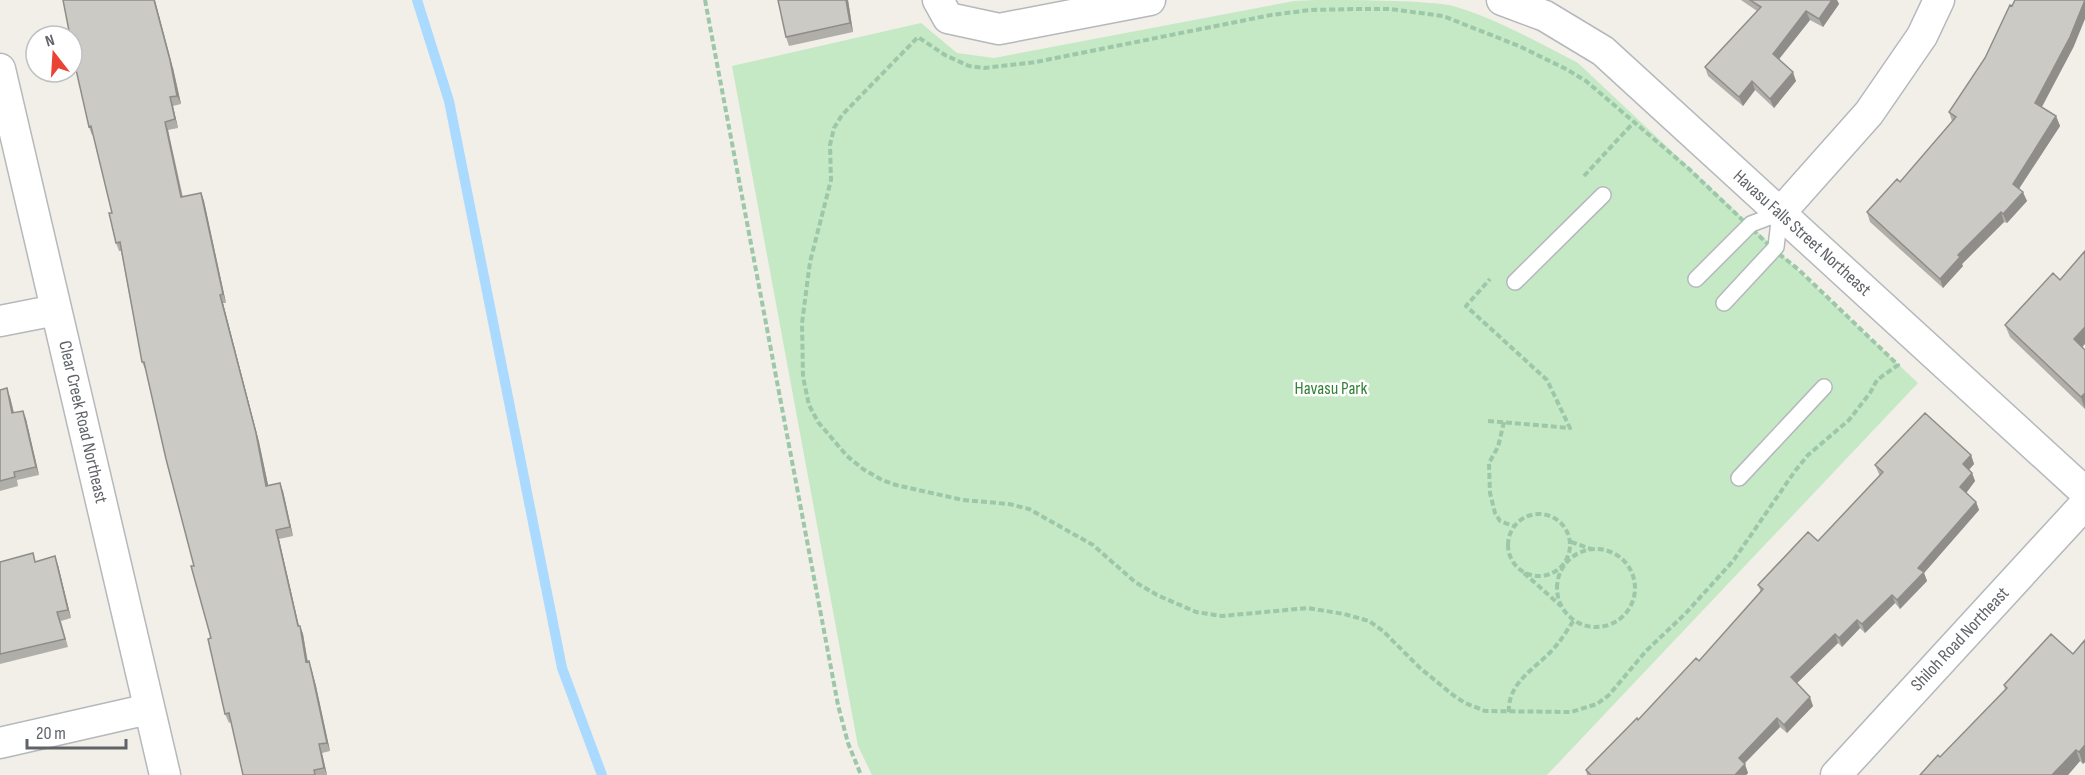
<svg xmlns="http://www.w3.org/2000/svg" width="2085" height="775" font-family="'Sofia Sans Condensed',sans-serif">
<style>
.green{fill:#c5e8c5}
.lines{fill:none;stroke-linecap:round;stroke-linejoin:round}
.stream{stroke:#aadaff;stroke-width:10}
.lane-casing{stroke:#b5b8bc;stroke-width:18}
.street-casing{stroke:#b5b8bc;stroke-width:33}
.path{stroke:#9cc7a9;stroke-width:4;stroke-dasharray:6 3;stroke-linecap:butt}
.lane{stroke:#fff;stroke-width:15}
.street{stroke:#fff;stroke-width:30}
.wall{fill:#afaea9}
.shaded-wall{fill:#8f8d8a}
.building{fill:#cccac5;stroke:#8f8d8a;stroke-width:1.5}
.labels{text-anchor:middle;dominant-baseline:central;stroke-width:5;stroke-linejoin:round;paint-order:stroke}
.street-label{font-size:18px;fill:#5f6368;stroke:#fff}
.park-label{font-size:18px;fill:#348238;stroke:#fff}
</style>
<rect width="100%" height="100%" fill="#f1efe8"/>
<!-- green -->
<path class="green" d="M1316,0C1356,0 1411,0 1449,5C1494,17 1537,42 1578,63L1918,383L1547,775H872L858,746L732,66L921,23L957,53L994,58L1294,1Z"/>
<g class="lines">
<!-- stream -->
<path class="stream" d="M417,0L449,101L562,668L602,775"/>
<defs>
<path id="lane" d="M1696,279L1751,224L1780,213L1776,247L1724,303
M1515,282L1603,195
M1739,478L1824,387"/>
<path id="street" d="M938,0L948,18L999,29L1150,0
M1502,0L1545,16L1603,51L2085,492
M0,69L165,775
M1780,213L1869,113L1922,36L1939,0
M0,321L56,310
M0,743L149,709
M1836,775L2085,504"/>
</defs>
<!-- lane casing -->
<use href="#lane" class="lane-casing"/>
<!-- street casing -->
<use href="#street" class="street-casing"/>
<!-- path -->
<path class="path" d="M705,0L838,705L848,743L861,775
M1356,9H1390L1443,16L1519,46L1566,69L1586,81L1689,169L1774,250L1799,270L1898,365L1877,380L1870,393L1849,420L1808,455L1795,471L1733,561L1685,614L1646,651L1609,695L1597,704L1571,712L1485,711L1465,703L1453,695L1420,668L1383,631L1369,621L1344,614L1308,608L1222,616L1196,612L1157,595L1135,582L1093,545L1029,509L1009,504L963,500L896,485L882,480L863,469L847,456L818,422L809,405L803,377L802,323L810,262L831,180L830,145L834,128L842,115L918,37L945,55L969,66L984,68L1036,62L1271,15L1311,10Z
M1584,176L1634,122
M1488,421L1570,428L1547,380L1466,306L1490,279
M1504,422L1498,447L1489,463L1490,493L1495,513L1500,521L1513,526
M1508 545a31 31 0 1 1 62 0a31 31 0 1 1-62 0Z
M1571,542L1591,549
M1557 588a39 39 0 1 1 78 0a39 39 0 1 1-78 0Z
M1524,573L1561,606
M1509,712C1507,682 1538,667 1555,647C1562,639 1568,629 1574,620"/>
<!-- lane -->
<use href="#lane" class="lane"/>
<!-- street -->
<use href="#street" class="street"/>
</g>
<!-- wall -->
<path class="wall" d="M848,0L853,32L789,46L786,37Z
M1741,0H1837L1839,4L1823,27L1810,20L1778,60L1796,81L1774,108L1755,90L1743,106L1708,76L1705,67L1757,11Z
M2012,6L2074,46L2042,107L2056,116L2060,126L2019,189L2027,201L2007,223L2004,222L1962,264L1963,266L1943,288L1870,222L1867,212L1900,182L1952,121L1949,112L1985,58Z
M72,36L173,68L181,104L173,106L178,128L168,130L183,197L201,193L204,201L226,303H223L259,442L268,485L283,491L293,536L279,539L299,626H300L303,634L308,662L309,661L312,670L316,686L330,751L322,753L327,775H243L231,722L229,723L225,714L211,638L194,566L146,371L142,362L121,251H119L116,243L112,213L93,135H92L89,127Z
M2060,280L2082,347L2085,350V409L2010,337L2005,325Z
M0,390L10,397L14,413L23,411L26,419L39,475L17,480L18,486L0,491Z
M1971,455L1974,464L1969,470L1972,473L1975,481L1966,493L1976,502L1979,510L1924,573L1927,581L1900,609L1895,603L1865,633L1860,628L1842,647L1838,643L1797,683L1813,706L1787,733L1780,727L1744,764L1748,773L1746,775H1587L1586,770L1699,661L1761,592L1758,585L1818,541L1880,476L1879,474L1875,465Z
M55,556L58,565L71,618L61,621L68,647L0,664V562H36Z
M2085,640V762L2083,764L2080,761L2068,775H1920L1940,757L2005,690L2004,685L2073,654Z"/>
<!-- shaded-wall -->
<path class="shaded-wall" d="M154,0H155L173,68L181,104L177,96Z
M846,0H848L853,32L850,23Z
M1832,0H1837L1839,4L1823,27L1819,19Z
M2085,1V19L2074,46L2039,112L2035,103Z
M1806,11L1810,20L1776,63L1773,54Z
M1793,72L1796,81L1774,108L1770,99Z
M1752,81L1755,90L1743,106L1739,97Z
M170,97L173,106L178,128L175,119Z
M2056,116L2060,126L2016,193L2013,184Z
M165,122L168,130L184,206L181,197Z
M2023,192L2027,201L2007,223L2003,214Z
M201,193L204,201L226,303L223,294Z
M2001,212L2004,222L1962,264L1963,266L1943,288L1940,279L1958,255Z
M220,295L223,303L259,442L270,494L266,486Z
M2085,327V344L2079,351L2074,339Z
M7,388L10,397L16,422L12,413Z
M2085,393V409L2081,397Z
M23,411L26,419L39,475L36,467Z
M1971,455L1974,464L1966,473L1963,464Z
M1972,473L1975,481L1964,496L1960,487Z
M280,483L283,491L293,536L290,527Z
M1976,502L1979,510L1924,573L1927,581L1900,609L1897,600L1918,568Z
M276,530L279,539L301,635L298,626Z
M55,556L58,565L71,618L68,610Z
M1892,595L1895,603L1865,633L1862,624Z
M1857,620L1860,628L1842,647L1839,638Z
M300,626L303,634L309,671L306,662Z
M1835,634L1838,643L1794,686L1791,677Z
M309,661L316,686L330,751L327,743Z
M1810,697L1813,706L1787,733L1784,725Z
M1777,718L1780,727L1742,766L1739,758Z
M319,744L322,753L327,775L324,768Z
M2085,745V762L2083,764L2079,752Z
M2076,750L2080,761L2068,775H2052Z
M1745,764L1748,773L1746,775H1735Z"/>
<!-- building -->
<path class="building" d="M63,0H154L170,60L177,96L170,97L175,119L165,122L181,197L201,193L223,294L220,295L256,433L266,486L280,483L290,527L276,530L298,626H300L306,662L309,661L313,678L327,743L319,744L324,768L314,770L315,775H243L229,713L225,714L208,639L211,638L191,566H194L166,459L144,362H142L120,242L116,243L109,213H112L91,126L89,127L72,52V36H70Z
M778,0H846L850,23L786,37Z
M1750,0H1832L1819,19L1806,11L1773,54L1793,72L1770,99L1752,81L1739,97L1705,67L1761,7Z
M2015,0H2085L2070,37L2035,103L2056,116L2013,184L2023,192L2003,214L2001,212L1958,255L1960,257L1940,279L1867,212L1897,179L1900,182L1956,117L1949,112L1985,58L2010,5L2012,6Z
M2085,251V327L2074,339L2085,350V393L2081,397L2005,325L2053,273L2060,280Z
M7,388L12,413L23,411L36,467L14,472L15,477L0,481V390Z
M1925,413L1971,455L1963,464L1972,473L1960,487L1976,502L1918,568L1924,572L1897,600L1892,595L1862,624L1857,620L1839,638L1835,634L1791,677L1810,697L1784,725L1777,718L1739,758L1745,764L1735,775H1591L1586,770L1637,718L1638,720L1696,658L1699,661L1763,589L1758,585L1808,532L1818,541L1883,472L1875,465Z
M33,553L35,562L55,556L68,610L57,612L65,639L0,654V562Z
M2051,634L2073,654L2085,640V745L2079,752L2076,750L2052,775H1920L1938,755L1940,757L2007,688L2004,685Z"/>
<g class="labels">
<!-- street labels -->
<g class="street-label">
<text transform="translate(1802 233) rotate(42)">Havasu Falls Street Northeast</text>
<text transform="translate(83 422) rotate(77)">Clear Creek Road Northeast</text>
<text transform="translate(1960 639) rotate(-47)">Shiloh Road Northeast</text>
</g>
<!-- park labels -->
<g class="park-label">
<text x="1331" y="388">Havasu Park</text>
</g>
</g>
<!-- north arrow -->
<g transform="translate(54 54) rotate(343)"><circle r="28" fill="#ffffff" stroke="#bfc1c3" stroke-width="1.5"/>
<path d="M0-4.5L10 22L0 15L-10 22Z" fill="#ea4335"/>
<text y="-9" font-size="16" font-weight="bold" text-anchor="middle" fill="#5f6368">N</text>
</g>
<!-- scale -->
<path d="M27 739v9h99v-9" fill="none" stroke="#5f6368" stroke-width="3"/>
<text x="36" y="739" font-size="18" fill="#5f6368" stroke="#ffffff" stroke-width="4.5" paint-order="stroke">20 m</text>
</svg>
